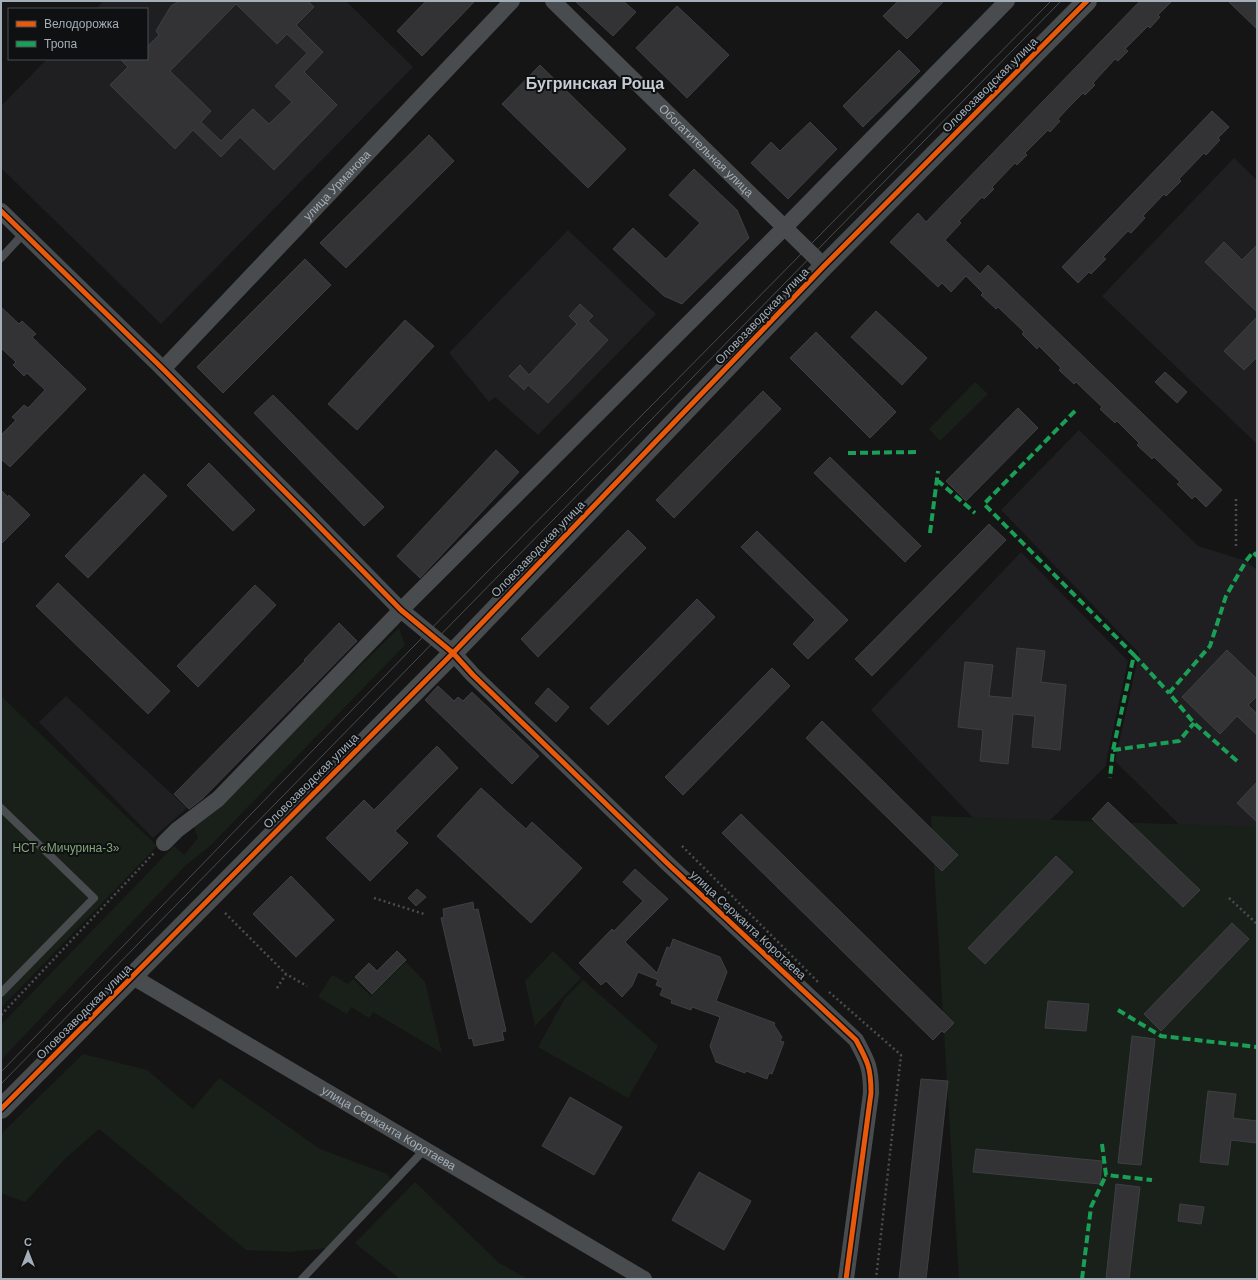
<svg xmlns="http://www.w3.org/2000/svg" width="1258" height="1280" font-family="Arial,sans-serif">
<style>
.built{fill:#1f1f21}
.green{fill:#192019}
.building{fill:#333335;stroke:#3d4042;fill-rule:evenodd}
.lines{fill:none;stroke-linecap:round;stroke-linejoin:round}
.path{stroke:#4a4d50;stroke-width:2.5;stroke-dasharray:2 3;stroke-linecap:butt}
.service{stroke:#494c4e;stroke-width:8}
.minor{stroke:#494c4e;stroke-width:16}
.tertiary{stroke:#494c4e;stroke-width:20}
.tram{stroke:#494b4e;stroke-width:1}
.quiet{stroke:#1a9f57;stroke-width:4;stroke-dasharray:8 4;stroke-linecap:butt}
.cycleway-casing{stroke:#0f1011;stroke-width:8}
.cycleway{stroke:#e8590c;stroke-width:5}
.labels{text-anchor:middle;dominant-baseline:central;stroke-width:4;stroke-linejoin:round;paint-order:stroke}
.street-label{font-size:12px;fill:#a4aeb8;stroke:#0f1011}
.park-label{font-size:12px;fill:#7fa579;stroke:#0f1011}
.district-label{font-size:16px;font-weight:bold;fill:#c6ccd4;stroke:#0f1011}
</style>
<rect width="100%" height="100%" fill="#151515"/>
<!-- built -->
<path class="built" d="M103,1H346L413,67L161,324L1,168V106L47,59H147V9H96Z
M1234,158L1257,180V444L1102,296Z
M568,230L656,314L538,435L495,397L489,402L449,353Z
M1079,430L1198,546L1246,561L1257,570V862L1237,882L1115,761L1139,653L1001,510Z
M1021,552L1128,661L1105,767L1011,858L871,710Z
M66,696L187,808L153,838L39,722Z"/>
<!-- green -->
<path class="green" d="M975,382L988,394L940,441L929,429Z
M399,628L405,645L211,845L186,865L1,1060V1025L174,846L184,855L198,838L194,827Z
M1,696L157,846L1,1008Z
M931,816L1257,827V1279H959Z
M553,951L581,978L535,1026L525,981Z
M406,962L425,982L442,1053L373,1012L369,1018L351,1007L347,1014L318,997L332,975L348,984L353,979L371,996Z
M583,980L658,1046L628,1098L538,1047L565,998Z
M83,1054L147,1070L193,1109L219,1078L320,1149L387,1174L393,1183L397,1185L327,1248L290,1252L246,1250L99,1129L66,1158L25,1202L1,1193V1134Z
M415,1182L499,1263L528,1279H400L355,1243Z"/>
<!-- building -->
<path class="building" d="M179,1H308L314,7L296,25L323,52L304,72L337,105L274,170L240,137L221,157L193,130L175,149L110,85L128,67L120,59H147V47L159,35L156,31L171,6ZM236,4L277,44L287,34L307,53L275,86L292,102L269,124L253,109L221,141L201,122L211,111L170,71Z
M426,1H475L422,56L397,31Z
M575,1H623L636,12L613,36Z
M898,1H944L907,39L883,16Z
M1140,1H1172L1158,15L1160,17L1150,28L1148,26L1125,49L1128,51L1118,61L1115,59L1093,83L1095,85L1085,95L1083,93L1069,107L1058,119L1060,121L1050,132L1048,130L1025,153L1027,155L1017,165L1015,163L992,187L994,189L984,199L982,197L959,221L961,223L945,240L980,274L988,265L1222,490L1206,507L1195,496L1192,499L1177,484L1180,482L1154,457L1152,459L1137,445L1139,443L1117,421L1115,423L1100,409L1102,407L1076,382L1074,384L1059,370L1061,368L1039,346L1037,349L1022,334L1024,332L998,307L996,309L981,295L983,293L966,276L951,292L942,283L938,287L890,242L918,213L926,222Z
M1228,1H1257V29Z
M677,6L729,55L687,98L636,48Z
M899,50L920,71L863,127L843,106Z
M540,65L626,149L588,188L502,104Z
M1212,111L1229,127L1218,138L1220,140L1206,155L1204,153L1179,179L1181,181L1166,196L1164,194L1143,216L1145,218L1131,233L1128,231L1103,257L1106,259L1091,274L1089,272L1078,283L1062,267Z
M810,122L837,149L788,199L751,163L771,142L780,151Z
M429,135L454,161L346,268L320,243Z
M694,169L737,210L749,238L682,304L664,296L613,249L633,228L666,259L700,223L669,195Z
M1224,242L1242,260L1257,245V312L1205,262Z
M305,259L331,285L223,393L197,367Z
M580,304L593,316L588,321L608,340L548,403L528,385L524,390L509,376L520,365L529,375L577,324L569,316Z
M1,307L19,324L22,321L36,334L32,337L86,389L10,467L1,459V435L16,420L12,417L24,405L28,408L45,390L27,373L24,376L13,365L16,362L1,348Z
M876,311L927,358L902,385L851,337Z
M1257,317V357L1244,370L1224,351Z
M405,320L434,346L357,430L328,404Z
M816,332L896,412L870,438L790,358Z
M1165,372L1187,392L1177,403L1155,382Z
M763,391L781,409L674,518L656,500Z
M273,395L384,507L364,526L254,413Z
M1018,408L1038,428L966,501L946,481Z
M496,450L519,472L420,578L397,556Z
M830,457L921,546L905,562L814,473Z
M209,463L255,510L233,531L187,485Z
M144,474L167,496L88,578L65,556Z
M1,490L8,497L9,495L30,515L1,544Z
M989,524L1006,540L872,676L855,659Z
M628,530L646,548L538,657L521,639Z
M757,531L848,620L808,659L793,644L815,620L741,547Z
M58,583L170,691L148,714L36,606Z
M255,585L276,605L198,687L177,666Z
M697,599L715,617L608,725L590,708Z
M339,623L357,641L202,799L189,809L174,794L305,661L304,660Z
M1017,648L1045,651L1041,682L1066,685L1060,750L1032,747L1035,716L1013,714L1008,764L980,761L983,730L958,727L965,662L993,665L989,696L1012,698Z
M1227,650L1257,679V696L1248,705L1257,714V735L1237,716L1220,734L1182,697Z
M772,668L790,686L683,795L665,777Z
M438,686L454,701L458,697L463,701L472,692L539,756L512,784L425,700Z
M548,688L569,707L556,722L535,703Z
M822,721L958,855L942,871L806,738Z
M437,746L458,768L395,831L408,843L370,881L326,838L364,800L374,810Z
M1257,782V822L1237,803Z
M481,788L526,829L532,822L582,868L531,923L437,836Z
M1108,802L1200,890L1183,907L1092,819Z
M741,814L954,1023L944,1033L942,1031L933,1040L722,833Z
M1056,856L1073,872L985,964L968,948Z
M635,869L668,899L625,942L657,973L667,947L670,948L673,939L720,957L727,972L716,1001L775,1023L774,1025L782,1037L780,1041L784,1042L772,1074L769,1073L767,1079L746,1071L745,1073L716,1062L710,1046L720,1017L692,1007L691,1010L671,1003L672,1000L660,995L663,988L656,985L658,980L638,972L632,986L622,997L606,981L601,985L579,963L612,929L614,931L643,901L623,882Z
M291,876L334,920L296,957L253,914Z
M417,889L426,897L416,906L408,898Z
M473,902L474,910L478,909L506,1031L502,1032L504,1040L474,1046L472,1038L469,1039L441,918L444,917L443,909Z
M1232,923L1249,939L1161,1031L1144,1014Z
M397,951L406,960L372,994L355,977L369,963L377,971Z
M1048,1001L1089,1004L1086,1031L1045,1028Z
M1132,1036L1155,1039L1141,1165L1118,1163Z
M921,1079L948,1081L928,1262L926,1279H899Z
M1208,1091L1236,1094L1233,1118L1257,1121V1143L1231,1140L1228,1165L1200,1162Z
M570,1097L622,1127L594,1175L542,1146Z
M976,1149L1102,1161L1100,1184L973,1172Z
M699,1172L751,1201L724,1250L672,1220Z
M1116,1184L1140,1187L1129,1279H1106Z
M1180,1204L1204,1207L1201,1224L1178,1221Z"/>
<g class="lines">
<!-- path -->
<path class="path" d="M1236,546V496
M682,846L819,983
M374,898L424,914
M1229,898L1257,924
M225,913L286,974L307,986
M277,988L286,974
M829,992L901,1055L876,1279
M1,1015L155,852"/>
<!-- service -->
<path class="service" d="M1,258L24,233
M1,808L94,898L1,993
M302,1279L425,1149"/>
<!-- minor -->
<g class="minor">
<path id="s1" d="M553,1L824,266"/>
<path d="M1,211L163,369L305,512L401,610L453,653L473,675L667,863L856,1040C868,1062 871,1068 871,1093L846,1279"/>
<path id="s2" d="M163,369L512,1"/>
<path d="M164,843L177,830L218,799L401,610L785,227L1007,1"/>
<path id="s3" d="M133,977L644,1279"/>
</g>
<!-- tertiary -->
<path class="tertiary" d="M1,1109L453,653L824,266L1087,1"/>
<!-- tram -->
<path class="tram" d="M1,1072L412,648L1051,1
M1,1084L1061,1"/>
<!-- quiet -->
<path class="quiet" d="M1075,411L984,504L1134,655L1113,750L1110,778
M848,453L917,452
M937,480L975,513
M930,533L938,471
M1134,655L1169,693
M1113,750L1179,741L1194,723
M1237,761L1194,723L1169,693L1210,646L1226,596L1246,561L1253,552L1257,556
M1118,1010L1161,1036L1257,1047
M1102,1144L1106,1175L1152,1180
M1082,1279L1091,1207L1106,1175"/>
<defs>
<path id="cycleway" d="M1,211L163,369L305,512L401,610L453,653L473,675L667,863L856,1040C868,1062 871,1068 871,1093L846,1279
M1,1109L453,653L824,266L1087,1"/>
</defs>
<!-- cycleway casing -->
<use href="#cycleway" class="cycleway-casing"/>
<!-- cycleway -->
<use href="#cycleway" class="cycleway"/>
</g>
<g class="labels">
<!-- street labels -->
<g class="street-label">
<text transform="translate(990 85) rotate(-45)">Оловозаводская улица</text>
<text stroke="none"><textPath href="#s1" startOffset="214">Обогатительная улица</textPath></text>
<text stroke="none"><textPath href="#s2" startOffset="253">улица Урманова</textPath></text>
<text transform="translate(762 316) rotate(-46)">Оловозаводская улица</text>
<text transform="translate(538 549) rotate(-46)">Оловозаводская улица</text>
<text transform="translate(311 781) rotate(-45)">Оловозаводская улица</text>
<text transform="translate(748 925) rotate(43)">улица Сержанта Коротаева</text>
<text transform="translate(84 1012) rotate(-45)">Оловозаводская улица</text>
<text stroke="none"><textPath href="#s3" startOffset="297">улица Сержанта Коротаева</textPath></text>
</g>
<!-- park labels -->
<g class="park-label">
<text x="66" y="848">НСТ «Мичурина-3»</text>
</g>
<!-- district labels -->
<g class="district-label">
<text x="595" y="83">Бугринская Роща</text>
</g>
</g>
<!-- border -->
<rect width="1258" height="1280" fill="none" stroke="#a4aeb8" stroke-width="4"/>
<!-- legend -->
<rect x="8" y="8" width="140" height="52" fill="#0f1011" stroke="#4b4f54"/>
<rect x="16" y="21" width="20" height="6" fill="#e8590c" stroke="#4b4f54"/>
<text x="44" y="28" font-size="12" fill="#a4aeb8">Велодорожка</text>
<rect x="16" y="41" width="20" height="6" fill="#1a9f57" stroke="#4b4f54"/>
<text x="44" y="48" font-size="12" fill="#a4aeb8">Тропа</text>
<!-- north arrow -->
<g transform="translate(28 1252)" stroke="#0f1011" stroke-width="3" paint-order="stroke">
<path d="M0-3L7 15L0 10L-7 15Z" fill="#a4aeb8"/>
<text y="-6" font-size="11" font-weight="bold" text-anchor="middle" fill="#a4aeb8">С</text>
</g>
</svg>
